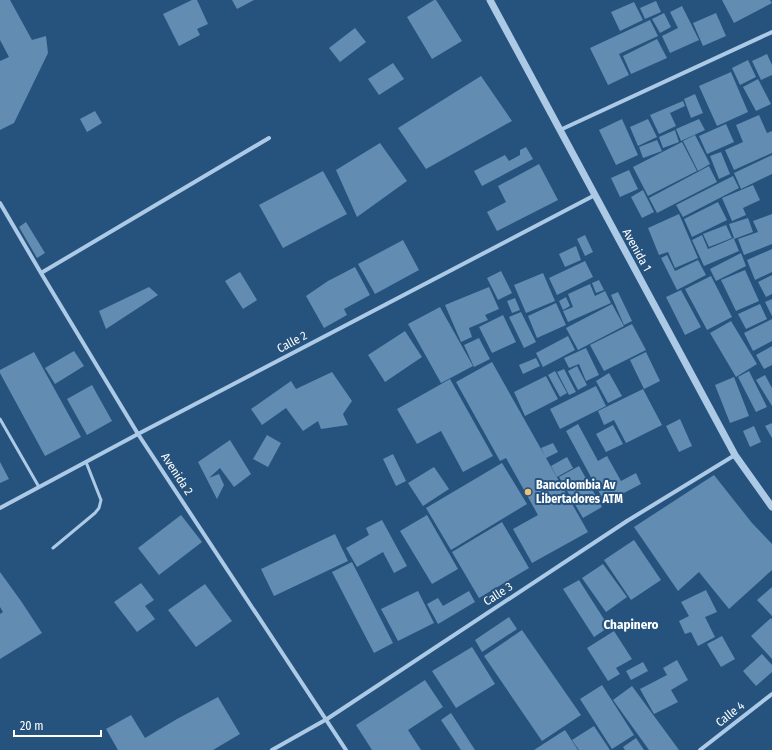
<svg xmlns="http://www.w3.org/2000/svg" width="772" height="750" font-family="'Fira Sans Condensed',sans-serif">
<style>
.building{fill:#628cb1}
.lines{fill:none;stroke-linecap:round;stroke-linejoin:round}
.service{stroke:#accae5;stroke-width:3}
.minor{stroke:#accae5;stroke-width:4}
.tertiary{stroke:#accae5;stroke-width:7}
.poi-dot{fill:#eec071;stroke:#26537e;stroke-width:1.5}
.labels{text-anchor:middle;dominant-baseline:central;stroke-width:4;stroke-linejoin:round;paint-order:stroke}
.street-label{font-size:12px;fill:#fff;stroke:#26537e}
.poi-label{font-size:12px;font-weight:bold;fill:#fff;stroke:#26537e;text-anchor:start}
.neighbourhood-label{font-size:13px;font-weight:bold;fill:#fff;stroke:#26537e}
</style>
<rect width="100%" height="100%" fill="#26537e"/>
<!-- building -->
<path class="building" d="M0,0H10L32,40L46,36L48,53L14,123L0,130V61L9,57L0,40Z
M192,0H197L208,24L197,29L200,35L179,46L163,14Z
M232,0H254L237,9Z
M434,0H436L462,41L432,59L407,17Z
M722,0H770L772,3L734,23Z
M656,1L661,12L645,19L640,8Z
M634,2L643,20L620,31L611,12Z
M682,6L699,40L670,53L662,36L678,28L670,12Z
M664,13L671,27L660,33L652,19Z
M716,13L726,36L703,46L693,23Z
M650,20L658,36L619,54L629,75L608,85L590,48Z
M355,28L366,42L340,62L329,48Z
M657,39L667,58L631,74L623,56Z
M767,54L772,65V75L761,80L752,61Z
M748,60L756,77L740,85L732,68Z
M393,63L404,79L379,95L368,79Z
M731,72L748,112L717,126L699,86Z
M481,76L512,121L426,169L398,128Z
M758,79L771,104L756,111L743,87Z
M695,94L703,113L691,118L684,99Z
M683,101L685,106L670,113L676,126L659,134L650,115Z
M95,111L102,123L87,132L80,119Z
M759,115L767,133L772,131V153L734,170L725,150L743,142L736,125Z
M622,119L638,155L616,165L599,130Z
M648,119L657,137L638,146L630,127Z
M699,119L705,130L681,141L676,129Z
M726,124L734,142L707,154L699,136Z
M675,130L679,142L663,148L659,137Z
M695,135L710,164L698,171L683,141Z
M657,140L662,151L643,158L639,147Z
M682,142L697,171L648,196L633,167Z
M380,143L407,181L357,217L336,170Z
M526,147L533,159L482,186L474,171L505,155L509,161L520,155V150Z
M721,152L730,174L719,179L710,156Z
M772,155V174L741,189L734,173Z
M539,164L558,200L497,231L487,212L506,202L498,186Z
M709,166L717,182L657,213L649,198Z
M629,170L638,189L620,197L611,178Z
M323,171L347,214L283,248L259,205Z
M733,176L739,188L683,217L676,205Z
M753,185L760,200L743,208L746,215L732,221L722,198Z
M643,190L654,212L642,218L631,197Z
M718,202L727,220L692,237L684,219Z
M679,214L698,258L675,268L668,252L659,255L648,228Z
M772,214V244L744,255L738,239L758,232L753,221Z
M748,218L753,232L734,239L739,251L704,266L692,240L702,235L708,249L734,238L729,224Z
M26,222L45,253L37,258L19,227Z
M726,225L732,238L709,247L703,234Z
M585,235L593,252L585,256L577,239Z
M403,240L419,270L375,294L358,264Z
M576,246L581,260L565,267L559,254Z
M772,249V272L755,280L747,260Z
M741,253L746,266L716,281L710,269Z
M667,255L675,271L698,260L706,275L677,290L661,258Z
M585,261L593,277L557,295L549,278Z
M355,267L370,295L344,309L347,315L324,328L306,296L328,281Z
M745,270L759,301L736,311L721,280Z
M501,271L512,293L498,300L487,278Z
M240,272L257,300L243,309L225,281Z
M543,273L555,301L526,313L514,285Z
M772,275V294L766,297L758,282Z
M711,276L732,317L707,330L685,289Z
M599,280L604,290L596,293L592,283Z
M590,284L595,296L605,291L611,303L568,322L563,311L573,307L568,294Z
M149,287L158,295L106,329L99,311Z
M489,287L499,309L485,315L488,320L469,328L472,337L461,342L445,305Z
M681,290L701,327L685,335L666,297Z
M618,292L632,321L624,325L611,295Z
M566,297L570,306L563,310L559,301Z
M515,298L520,310L512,313L507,301Z
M772,299V316L765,302Z
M556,303L566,325L537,338L528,316Z
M612,304L624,326L578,350L566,328Z
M760,304L767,319L746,329L738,314Z
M440,307L473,366L441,383L408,324Z
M521,312L536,342L524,348L509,317Z
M503,315L516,342L492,353L479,327Z
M772,319V341L753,351L744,333Z
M731,321L757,364L736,377L710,333Z
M632,324L646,350L604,371L590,345Z
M405,331L422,357L385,382L368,355Z
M568,336L575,350L543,367L536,353Z
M479,338L490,359L474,367L464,345Z
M772,346V365L764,369L756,355Z
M586,348L599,375L586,381L579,364L569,368L564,358Z
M74,351L84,366L55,384L45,368Z
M34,352L81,437L45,456L0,373V370Z
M646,352L660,381L644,389L630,360Z
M536,358L540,366L523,374L519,365Z
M492,362L545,456L541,448L553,443L558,452L546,458L588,532L532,563L513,529L538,515L506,458L500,461L456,382Z
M577,366L587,385L578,390L568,371Z
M564,369L576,392L569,395L557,372Z
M555,371L567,393L560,397L548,375Z
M749,371L767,407L756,412L738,377Z
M332,372L352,401L343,414L348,425L321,429L318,421L303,431L286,408L262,425L251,409L291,381L296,389Z
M609,373L622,396L608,403L596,381Z
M765,375L772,388V406L756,380Z
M546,376L558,399L525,416L514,392Z
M734,377L749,416L730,423L715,385Z
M450,379L493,456L463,472L441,431L417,444L397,409Z
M92,385L112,421L87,435L67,399Z
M596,386L606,406L560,429L550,409Z
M643,389L662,425L626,443L614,420L604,425L598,411Z
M680,419L692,446L679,452L666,426Z
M772,423V438L765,426Z
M578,424L598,461L607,456L621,481L636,473L641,484L605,503L566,431Z
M613,425L623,444L606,452L596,434Z
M754,426L761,442L750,447L743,431Z
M267,435L281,443L268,467L253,459Z
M230,440L251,474L234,487L220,468L209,478L219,474L224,485L217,499L198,462Z
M393,454L406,481L396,486L383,459Z
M567,457L573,468L557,477L551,466Z
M0,462L9,479L0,483Z
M502,463L527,504L451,550L426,508Z
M579,466L602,507L583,518L559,477Z
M434,467L449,489L423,506L408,483Z
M714,475L752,523L772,544V570L729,609L699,572L678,591L634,527Z
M181,515L202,542L159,575L138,548Z
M427,515L458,569L432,584L400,531Z
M382,520L407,566L394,573L383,552L357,567L346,548L369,535L366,528Z
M502,522L529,568L479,598L452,552Z
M335,534L348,561L274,596L261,569Z
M634,540L661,580L631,600L604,560Z
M352,562L393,643L374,653L332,572Z
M603,564L627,597L606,612L582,578Z
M0,572L21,601L42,633L0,659V614L3,612L0,607Z
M579,580L609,627L594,637L563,589Z
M141,583L154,600L145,606L155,619L137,632L114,602Z
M205,584L232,621L196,647L168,610Z
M772,587V616L757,600Z
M706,590L717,612L705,617L715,637L698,646L691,632L685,634L679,621L689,616L681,602Z
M418,591L434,623L398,641L381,609Z
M469,591L475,602L438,624L427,604L438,598L443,606Z
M509,617L517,629L482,652L475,640Z
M771,618L772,619V659L751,636Z
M522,630L581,715L542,741L484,656Z
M614,631L632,659L616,668L620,674L608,681L587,648Z
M722,636L735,659L721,667L707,644Z
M472,647L495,684L456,708L432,671Z
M762,654L772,665V672L756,686L743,671Z
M677,660L688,680L671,690L678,702L654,714L640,689L667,675L663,668Z
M643,662L648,671L631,680L626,671Z
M425,680L443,707L408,730L421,750H372L356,725Z
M602,685L634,735L612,749L580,699Z
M632,686L679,750H649L613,700Z
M218,697L240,734L213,750H118L106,729L131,715L145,738L177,719Z
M451,713L475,750H461L441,720Z
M594,726L610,750H579L572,740Z
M565,730L578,750H534Z
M636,738L644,750H625L623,747Z"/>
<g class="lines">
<!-- service -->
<path class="service" d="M0,419L39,487
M53,548L95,513L99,508L101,500L86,462"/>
<!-- minor -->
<path class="minor" d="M560,130L772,32
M0,203L41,273L138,434L346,750
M41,273L269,138
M0,508L138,434L595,195
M272,750L327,719L627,521L735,455
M700,750L772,694"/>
<!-- tertiary -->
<path class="tertiary" d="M490,0L735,455L772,507"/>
</g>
<!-- markers -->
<circle class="poi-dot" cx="528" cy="492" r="4"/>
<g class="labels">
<!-- street labels -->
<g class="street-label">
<text transform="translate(637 250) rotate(61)">Avenida 1</text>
<text transform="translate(292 342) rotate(-28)">Calle 2</text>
<text transform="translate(177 474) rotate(57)">Avenida 2</text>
<text transform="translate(498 594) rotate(-33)">Calle 3</text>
<text transform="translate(730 714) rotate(-38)">Calle 4</text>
</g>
<!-- poi labels -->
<g class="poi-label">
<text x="536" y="485">Bancolombia Av<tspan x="536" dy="14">Libertadores ATM</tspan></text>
</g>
<!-- neighbourhood labels -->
<g class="neighbourhood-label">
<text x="631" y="624">Chapinero</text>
</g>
</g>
<!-- scale -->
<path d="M14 730v6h87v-6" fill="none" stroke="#ffffff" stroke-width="2"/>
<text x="20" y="730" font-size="12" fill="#ffffff" stroke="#26537e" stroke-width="3" paint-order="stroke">20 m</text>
</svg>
